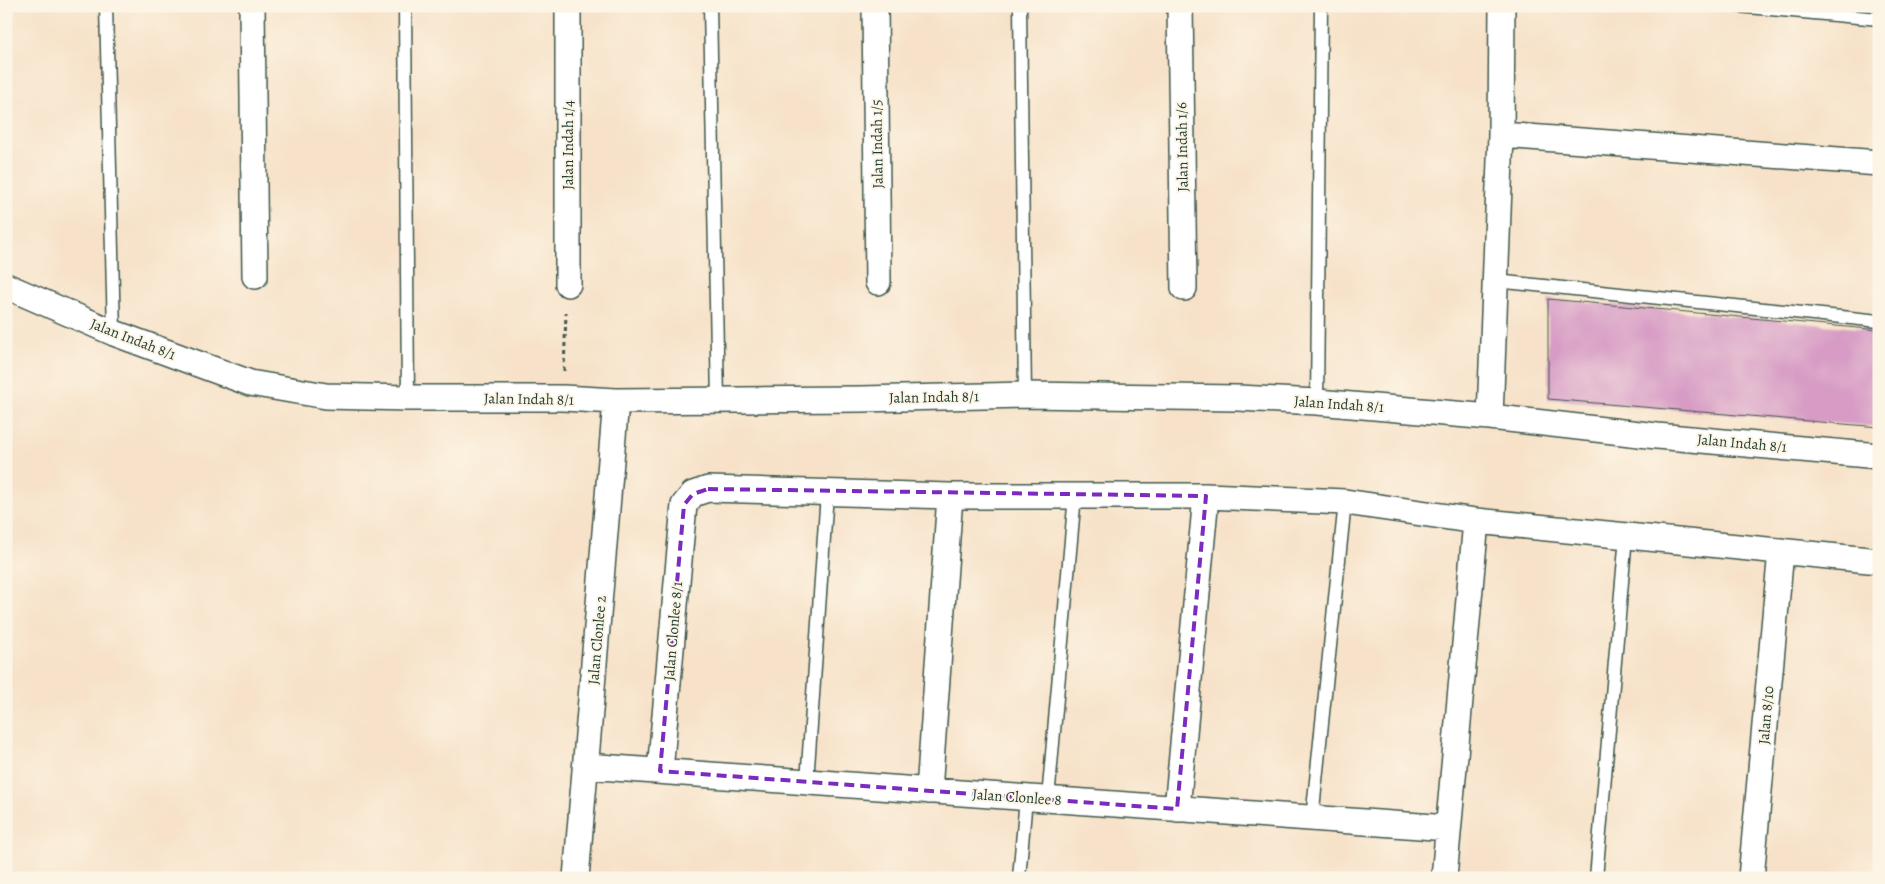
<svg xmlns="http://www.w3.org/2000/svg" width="1885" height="884" font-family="Alegreya,serif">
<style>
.building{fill:#d79bc5}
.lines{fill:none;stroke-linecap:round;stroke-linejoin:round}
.service-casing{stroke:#3f564a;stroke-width:15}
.minor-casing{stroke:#3f564a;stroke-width:28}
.path{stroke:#3f564a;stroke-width:3;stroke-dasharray:4 4;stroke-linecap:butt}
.service{stroke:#fff;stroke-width:12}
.minor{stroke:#fff;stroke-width:25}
.marked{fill:none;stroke:#7b2cbf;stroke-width:4;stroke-dasharray:10 6;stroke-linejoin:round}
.labels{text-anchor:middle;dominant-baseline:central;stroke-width:4;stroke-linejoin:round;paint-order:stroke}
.street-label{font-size:15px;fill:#1f3d34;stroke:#fcf5e5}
</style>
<rect width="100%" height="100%" fill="#fcf5e5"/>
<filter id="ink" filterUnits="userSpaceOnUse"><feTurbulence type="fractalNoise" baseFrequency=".02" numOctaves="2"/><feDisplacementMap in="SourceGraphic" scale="10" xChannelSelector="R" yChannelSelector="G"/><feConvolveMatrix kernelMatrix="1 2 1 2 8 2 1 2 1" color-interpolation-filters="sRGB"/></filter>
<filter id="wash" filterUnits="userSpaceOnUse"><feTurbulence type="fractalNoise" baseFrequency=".0096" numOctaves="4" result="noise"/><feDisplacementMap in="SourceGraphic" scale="20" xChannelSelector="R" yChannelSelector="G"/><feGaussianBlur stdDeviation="1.12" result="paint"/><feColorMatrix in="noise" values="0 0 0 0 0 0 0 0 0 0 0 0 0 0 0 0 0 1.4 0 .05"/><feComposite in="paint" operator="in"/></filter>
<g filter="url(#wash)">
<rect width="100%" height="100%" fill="#f7e2c9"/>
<g id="blocks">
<!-- building -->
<path class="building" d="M1548,299L1879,330V427L1548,399Z"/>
</g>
</g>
<g filter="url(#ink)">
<use href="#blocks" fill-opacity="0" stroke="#3f564a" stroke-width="1"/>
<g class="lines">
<defs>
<path id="service" d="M106,6L114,333
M405,6L408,398
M710,6L718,400
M1020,6L1025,395
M1737,6L1879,19
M1496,281L1879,321
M1317,402L1321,6
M807,782L827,493
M1048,799L1075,495
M1312,819L1345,502
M1019,878L1026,798
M1596,878L1626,536"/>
<path id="minor" d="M252,6L255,276
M875,6L878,282
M1180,6L1184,288
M1501,135L1879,163
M568,284V6
M6,286L114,333L250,383L326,396L408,398H563L616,401L862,399L1025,395L1238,398L1317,402L1490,417L1657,436L1879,456
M1490,417L1501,135L1502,6
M1476,521L1879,561
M586,766L1448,828
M660,771L684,505L693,494L708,489L950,496H1206L1345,502L1476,521L1444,878
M929,791L950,496
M1177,809L1206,496
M576,878L616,401
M1751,878L1781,551"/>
</defs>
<!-- service casing -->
<use href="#service" class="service-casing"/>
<!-- minor casing -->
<use href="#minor" class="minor-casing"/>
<!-- path -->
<path class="path" d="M564,371L566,312"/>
<!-- service -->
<use href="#service" class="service"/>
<!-- minor -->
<use href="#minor" class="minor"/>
</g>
</g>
<!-- marked area -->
<path class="marked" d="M708,489L1206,496L1177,809L660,771L684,505L693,494Z"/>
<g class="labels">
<!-- street labels -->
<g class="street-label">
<text transform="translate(877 144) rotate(-91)">Jalan Indah 1/5</text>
<text transform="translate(568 145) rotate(-90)">Jalan Indah 1/4</text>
<text transform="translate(1182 147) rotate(-91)">Jalan Indah 1/6</text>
<text transform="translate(133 339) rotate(21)">Jalan Indah 8/1</text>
<text transform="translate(934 397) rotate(-1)">Jalan Indah 8/1</text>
<text transform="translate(529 399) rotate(1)">Jalan Indah 8/1</text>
<text transform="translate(1339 404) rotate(4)">Jalan Indah 8/1</text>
<text transform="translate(1742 443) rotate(5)">Jalan Indah 8/1</text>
<text transform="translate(673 631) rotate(-85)">Jalan Clonlee 8/1</text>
<text transform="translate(597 640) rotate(-85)">Jalan Clonlee 2</text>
<text transform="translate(1766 715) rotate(-85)">Jalan 8/10</text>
<text transform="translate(1017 797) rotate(4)">Jalan Clonlee 8</text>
</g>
</g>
<!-- margin -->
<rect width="1885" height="884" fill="none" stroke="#fcf5e5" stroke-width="25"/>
</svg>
